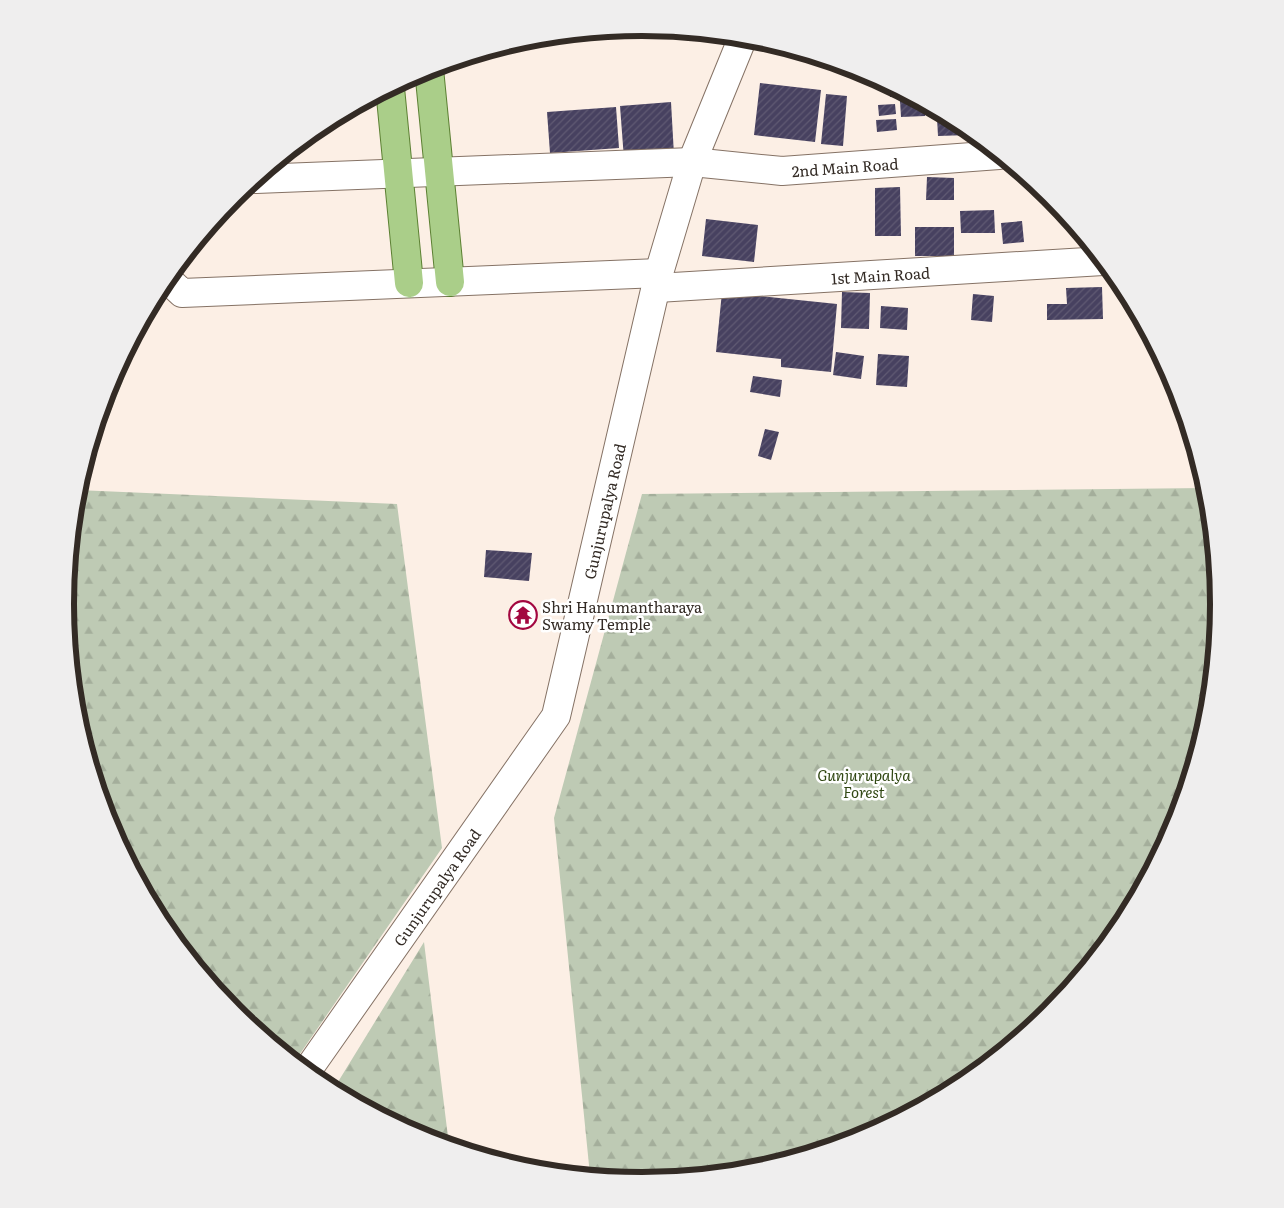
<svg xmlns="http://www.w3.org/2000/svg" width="1284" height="1208" font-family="Literata,serif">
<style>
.grass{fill:url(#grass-dots)}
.forest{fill:url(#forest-firs)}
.building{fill:url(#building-hatch)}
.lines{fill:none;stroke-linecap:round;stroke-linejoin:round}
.minor-casing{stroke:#857265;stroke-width:30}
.major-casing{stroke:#5c8033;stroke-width:30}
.minor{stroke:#fff;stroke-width:28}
.major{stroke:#aace89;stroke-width:28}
.labels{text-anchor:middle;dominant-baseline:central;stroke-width:5;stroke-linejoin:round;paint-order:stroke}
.street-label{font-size:15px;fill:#332b25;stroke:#fff}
.poi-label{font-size:15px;fill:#332b25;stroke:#fff;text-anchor:start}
.park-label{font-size:15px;font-style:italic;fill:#314813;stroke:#fff}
.rim{fill:none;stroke:#332b25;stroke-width:6}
</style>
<defs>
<pattern id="grass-dots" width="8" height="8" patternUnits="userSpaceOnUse" patternTransform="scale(1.25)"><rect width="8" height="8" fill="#becab4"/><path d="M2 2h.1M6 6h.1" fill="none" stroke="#a4ae9b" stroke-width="1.8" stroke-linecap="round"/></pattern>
<pattern id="forest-firs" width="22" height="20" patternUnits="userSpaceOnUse" patternTransform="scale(1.25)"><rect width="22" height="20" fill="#becab4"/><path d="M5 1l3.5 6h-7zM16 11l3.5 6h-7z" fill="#a4ae9b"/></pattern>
<pattern id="building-hatch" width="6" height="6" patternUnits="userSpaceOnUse" patternTransform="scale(1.25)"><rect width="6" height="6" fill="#474160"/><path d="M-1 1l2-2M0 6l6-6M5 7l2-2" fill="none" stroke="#605a73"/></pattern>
</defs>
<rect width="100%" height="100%" fill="#fcefe5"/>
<!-- grass -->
<path class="grass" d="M157,295L79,491L77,490L109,383Z"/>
<!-- forest -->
<path class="forest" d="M1206,488L1218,604L1207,717L1175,825L1121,925L1049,1012L962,1083L862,1137L754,1169L642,1180L590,1175L554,818L642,494Z
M77,490L397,504L442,848L295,1061L234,1011L163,924L109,824L77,716L66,604Z
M424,942L449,1145L421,1136L333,1090Z"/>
<!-- building -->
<path class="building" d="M760,83L821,90L815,142L754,135Z
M889,86L909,96L890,97Z
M826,94L847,96L843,146L821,144Z
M917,100L925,105V116L901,117L900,101Z
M671,102L674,155L624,159L620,106Z
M895,104L896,114L879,116L878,105Z
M616,107L619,148L550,153L547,112Z
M937,118H950L963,125L969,130V135L938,136Z
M896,119L897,130L877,132L876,120Z
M927,177L954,178V200H926Z
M900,187L901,236H875V188Z
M994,210L995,233H961L960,211Z
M706,219L758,225L754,262L702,256Z
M1022,221L1024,242L1003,244L1001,223Z
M915,227H954V256H915Z
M1102,287L1103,319L1047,320V304H1067L1066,288Z
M722,292L837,304L831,372L781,367V359L716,352Z
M842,292L870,293L869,329L841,328Z
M973,294L994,296L992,322L971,320Z
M881,306L908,308L907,330L880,328Z
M836,352L864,356L861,379L833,375Z
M878,354L909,356L907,387L876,385Z
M753,376L782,380L780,397L750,392Z
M765,429L779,432L771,460L758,456Z
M486,550L532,553L529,581L484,577Z"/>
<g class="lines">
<defs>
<g id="minor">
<path id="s1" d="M256,179L692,162L782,171L999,155"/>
<path d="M167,279L182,293L659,273"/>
<path id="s2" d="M657,288L1103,261"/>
<path id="s3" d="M307,1071L556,716L659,273L692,162L743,37"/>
</g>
<path id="major" d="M429,69L450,282
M390,88L409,283"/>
</defs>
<!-- minor casing -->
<use href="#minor" class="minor-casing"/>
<!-- major casing -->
<use href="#major" class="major-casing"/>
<!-- minor -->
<use href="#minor" class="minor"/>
<!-- major -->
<use href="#major" class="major"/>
</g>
<!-- icons -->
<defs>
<symbol id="temple-ring" viewBox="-11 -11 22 22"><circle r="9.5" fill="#fff" stroke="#a30740" stroke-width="1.5"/><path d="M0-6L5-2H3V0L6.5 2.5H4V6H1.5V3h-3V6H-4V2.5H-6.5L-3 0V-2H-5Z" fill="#a30740"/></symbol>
</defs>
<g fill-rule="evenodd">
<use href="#temple-ring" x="507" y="599" width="32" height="32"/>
</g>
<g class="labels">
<!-- street labels -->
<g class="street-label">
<text stroke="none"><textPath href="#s1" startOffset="590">2nd Main Road</textPath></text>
<text stroke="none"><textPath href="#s2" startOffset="224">1st Main Road</textPath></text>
<text stroke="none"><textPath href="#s3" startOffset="644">Gunjurupalya Road</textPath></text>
<text stroke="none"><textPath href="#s3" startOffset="225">Gunjurupalya Road</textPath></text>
</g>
<!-- poi labels -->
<g class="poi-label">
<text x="542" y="606">Shri Hanumantharaya<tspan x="542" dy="17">Swamy Temple</tspan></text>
</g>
<!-- park labels -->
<g class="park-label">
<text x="864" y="774">Gunjurupalya<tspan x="864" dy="17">Forest</tspan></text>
</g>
</g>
<!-- crop -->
<path d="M0 0H1284V1208H0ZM74 604a568 568 0 1 1 1136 0a568 568 0 1 1-1136 0Z" fill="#efeeee" fill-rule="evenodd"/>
<path class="rim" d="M74 604a568 568 0 1 1 1136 0a568 568 0 1 1-1136 0Z"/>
</svg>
